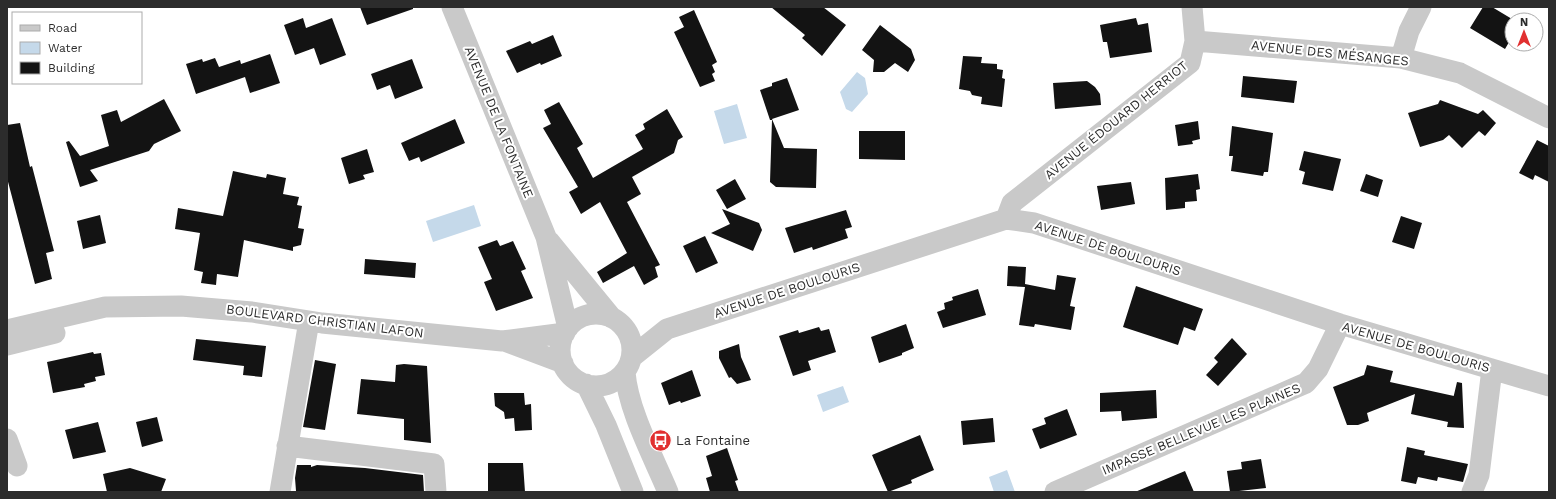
<svg xmlns="http://www.w3.org/2000/svg" width="1556" height="499" font-family="'Work Sans',sans-serif">
<style>
.water{fill:#c5d9ea}
.building{fill:#131313}
.lines{fill:none;stroke-linecap:round;stroke-linejoin:round}
.minor{stroke:#c9c9c9;stroke-width:21}
.labels{text-anchor:middle;dominant-baseline:central;stroke-width:4;stroke-linejoin:round;paint-order:stroke}
.street-label{font-size:13px;fill:#2c2c2c;stroke:#fff}
.poi-label{font-size:13px;fill:#2c2c2c;stroke:#fff;text-anchor:start}
</style>
<rect width="100%" height="100%" fill="#fff"/>
<!-- water -->
<path class="water" d="M857,72L865,78L868,94L852,112L846,109L840,92Z
M737,104L747,138L724,144L714,111Z
M474,205L481,226L433,242L426,221Z
M843,386L849,402L823,412L817,395Z
M1007,470L1015,492H994L989,477Z"/>
<!-- building -->
<path class="building" d="M360,7H413V9L367,25Z
M771,7H823L846,25L822,56L802,38L805,35Z
M1483,7H1492L1512,19V37L1505,49L1470,28Z
M694,10L717,62L712,65L715,72L712,74L715,81L700,87L674,32L684,27L679,17Z
M303,18L306,28L332,18L346,55L320,65L314,48L295,55L284,25Z
M1136,18L1138,25L1148,23L1152,52L1110,58L1107,42H1103L1100,25Z
M880,25L911,49L915,60L908,72L895,63L884,72H873L874,60L862,50Z
M553,35L562,56L541,65L540,63L517,73L506,51L530,41L532,44Z
M270,54L280,83L250,93L245,77L196,94L186,64L202,59L203,62L215,58L219,67L240,60L241,64Z
M963,56L982,57L981,63L997,64V69L1003,70L1002,78L1005,79L1002,107L981,104L982,97L972,95L970,91L959,89Z
M412,59L423,88L395,99L390,85L377,90L371,74Z
M1243,76L1297,81L1294,103L1241,97Z
M787,78L799,110L772,119L784,148L817,149L816,188L776,187L770,182L772,120H770L760,90L772,86V83Z
M1087,81L1095,87L1100,94L1101,105L1055,109L1053,83Z
M164,99L181,131L154,144L149,151L90,170L98,181L80,187L66,142L69,141L80,156L109,146L101,115L117,110L121,122Z
M1440,100L1478,114L1483,110L1496,123L1485,136L1479,131L1462,148L1449,135L1443,140L1420,147L1408,113L1438,104Z
M559,102L583,144L577,148L593,178L643,149L635,135L645,129L643,124L667,109L683,137L678,140L674,153L632,177L641,194L627,202L660,265L655,267L658,277L644,285L634,266L603,283L597,272L627,253L600,202L581,214L569,192L578,187L543,128L551,124L544,110Z
M455,119L465,143L421,162L419,157L409,161L401,143Z
M1198,121L1200,139L1192,141L1193,144L1178,146L1175,125Z
M20,123L30,167L32,166L54,251L46,253L52,279L35,284L7,178V125Z
M1232,126L1273,133L1268,172H1264L1263,176L1231,171L1233,156H1229Z
M859,131H905V160L859,159Z
M1537,140L1549,146V182L1535,175L1533,180L1519,173Z
M367,149L374,172L363,175L365,179L349,184L341,158Z
M1304,151L1341,159L1333,191L1302,184L1305,172L1299,170Z
M233,171L266,178L267,174L286,178L283,194L299,197L297,205L302,206L298,228L304,229L301,245L293,247V251L244,240L238,277L217,274L216,285L201,283L203,272L194,270L200,233L175,229L178,208L223,216Z
M1198,174L1200,189L1196,190L1197,201L1185,202V208L1166,210L1165,178Z
M1366,174L1383,180L1378,197L1360,191Z
M735,179L746,199L727,209L716,190Z
M1131,182L1135,204L1101,210L1097,186Z
M722,209L759,223L762,230L753,251L711,233L730,224Z
M846,210L852,227L845,229L848,238L813,250L812,247L794,253L785,228Z
M100,215L106,243L83,249L77,221Z
M1401,216L1422,223L1414,249L1392,242Z
M705,236L718,263L696,273L683,246Z
M497,240L500,246L513,241L526,269L521,271L533,298L496,311L484,282L492,279L478,247Z
M365,259L416,263L415,278L364,274Z
M1008,266L1026,267L1025,284L1055,290L1057,275L1076,278L1070,306L1075,307L1071,330L1035,324L1034,327L1019,325L1025,287L1007,286Z
M1136,286L1203,309L1195,331L1184,327L1178,345L1123,327Z
M978,289L986,315L943,328L937,312L945,309L944,303L953,300L952,297Z
M906,324L914,348L902,353V355L879,363L871,337Z
M819,327L821,331L829,329L836,352L808,361L811,370L793,376L779,336L798,330L799,333Z
M1232,338L1247,354L1218,386L1206,375L1218,362L1214,358Z
M196,339L266,346L262,377L243,375L244,366L193,360Z
M739,344L741,357L751,380L737,384L731,377L729,378L719,358V351Z
M93,352L94,354L101,353L105,375L95,377L96,381L84,384L85,387L53,393L47,362Z
M315,360L336,364L325,430L303,427Z
M404,364L427,366L431,443L404,440V419L357,414L361,379L395,382L396,365Z
M1367,365L1393,371L1390,382L1454,396L1453,399L1457,382L1462,383L1464,428L1447,427L1448,422L1411,414L1415,394L1367,413L1369,421L1358,425H1347L1333,387L1364,375Z
M692,370L701,396L681,403L680,401L669,405L661,383Z
M1156,390L1157,418L1122,421L1121,411L1100,412V393Z
M494,393H524L525,405L531,404L532,430L515,431L514,418L505,419L504,412L495,406Z
M1067,409L1077,435L1040,449L1032,429L1046,424L1044,418Z
M157,417L163,441L142,447L136,422Z
M993,418L995,442L963,445L961,421Z
M98,422L106,452L73,459L65,430Z
M920,435L934,470L911,480L912,483L888,492L872,455Z
M1407,447L1425,451L1424,455L1468,464L1463,482L1438,477L1437,481L1418,477L1416,484L1401,481Z
M727,448L738,480L735,481L739,492H710L706,478L712,476L706,456Z
M1261,459L1266,488L1230,492L1227,471L1242,469L1241,462Z
M488,463H523L525,492H488Z
M297,465H311V467L317,465L365,468L423,475L424,492L296,491L295,478Z
M130,468L166,479L161,492H107L103,474Z
M1185,471L1194,492H1135Z"/>
<g class="lines">
<!-- minor -->
<path class="minor" d="M452,7L546,237L568,328
M1195,41L1401,58L1460,73L1549,118
M1401,58L1409,31L1421,7
M1006,219L1012,203L1190,63L1195,41L1192,7
M549,241L612,318
M560 350a36 36 0 1 1 72 0a36 36 0 1 1-72 0Z
M7,330L105,307L181,306L252,312L322,323L502,341L565,333
M507,342L563,363
M7,345L55,333
M632,357L667,329L1006,219L1034,223L1340,324L1549,386
M625,372C628,410 653,456 668,492
M586,384L606,425L633,492
M7,439L17,466
M287,446L434,464L436,492
M280,492L309,321
M1055,492L1306,383L1318,369L1340,324
M1472,492L1479,475L1492,369"/>
</g>
<!-- icons -->
<defs>
<symbol id="bus-disc" viewBox="-11 -11 22 22"><circle r="9.5" fill="#e13030" stroke="#fff"/><path d="M-5-6H5V4H4V6H2V4H-2V6H-4V4H-5ZM-3.5-4V0h7V-4ZM-3.5 1.2v1.5H-2V1.2ZM2 1.2v1.5H3.5V1.2Z" fill="#fff"/></symbol>
</defs>
<g fill-rule="evenodd">
<use href="#bus-disc" x="648" y="428" width="25" height="25"/>
</g>
<g class="labels">
<!-- street labels -->
<g class="street-label">
<text transform="translate(1330 53) rotate(6)">AVENUE DES MÉSANGES</text>
<text transform="translate(1116 120) rotate(-39)">AVENUE ÉDOUARD HERRIOT</text>
<text transform="translate(499 122) rotate(68)">AVENUE DE LA FONTAINE</text>
<text transform="translate(1108 248) rotate(18)">AVENUE DE BOULOURIS</text>
<text transform="translate(787 290) rotate(-18)">AVENUE DE BOULOURIS</text>
<text transform="translate(325 321) rotate(7)">BOULEVARD CHRISTIAN LAFON</text>
<text transform="translate(1416 347) rotate(16)">AVENUE DE BOULOURIS</text>
<text transform="translate(1201 429) rotate(-23)">IMPASSE BELLEVUE LES PLAINES</text>
</g>
<!-- poi labels -->
<g class="poi-label">
<text x="676" y="440">La Fontaine</text>
</g>
</g>
<!-- border -->
<rect width="1556" height="499" fill="none" stroke="#2c2c2c" stroke-width="16"/>
<!-- legend -->
<rect x="12" y="12" width="130" height="72" fill="#ffffff" stroke="#ababab"/>
<rect x="20" y="25" width="20" height="6" fill="#c9c9c9" stroke="#ababab"/>
<text x="48" y="32" font-size="12" fill="#2c2c2c">Road</text>
<rect x="20" y="42" width="20" height="12" fill="#c5d9ea" stroke="#ababab"/>
<text x="48" y="52" font-size="12" fill="#2c2c2c">Water</text>
<rect x="20" y="62" width="20" height="12" fill="#131313" stroke="#ababab"/>
<text x="48" y="72" font-size="12" fill="#2c2c2c">Building</text>
<!-- north arrow -->
<g transform="translate(1524 32)"><circle r="19" fill="#ffffff" stroke="#ababab"/>
<path d="M0-3L7 15L0 10L-7 15Z" fill="#e13030"/>
<text y="-6" font-size="11" font-weight="bold" text-anchor="middle" fill="#2c2c2c">N</text>
</g>
</svg>
